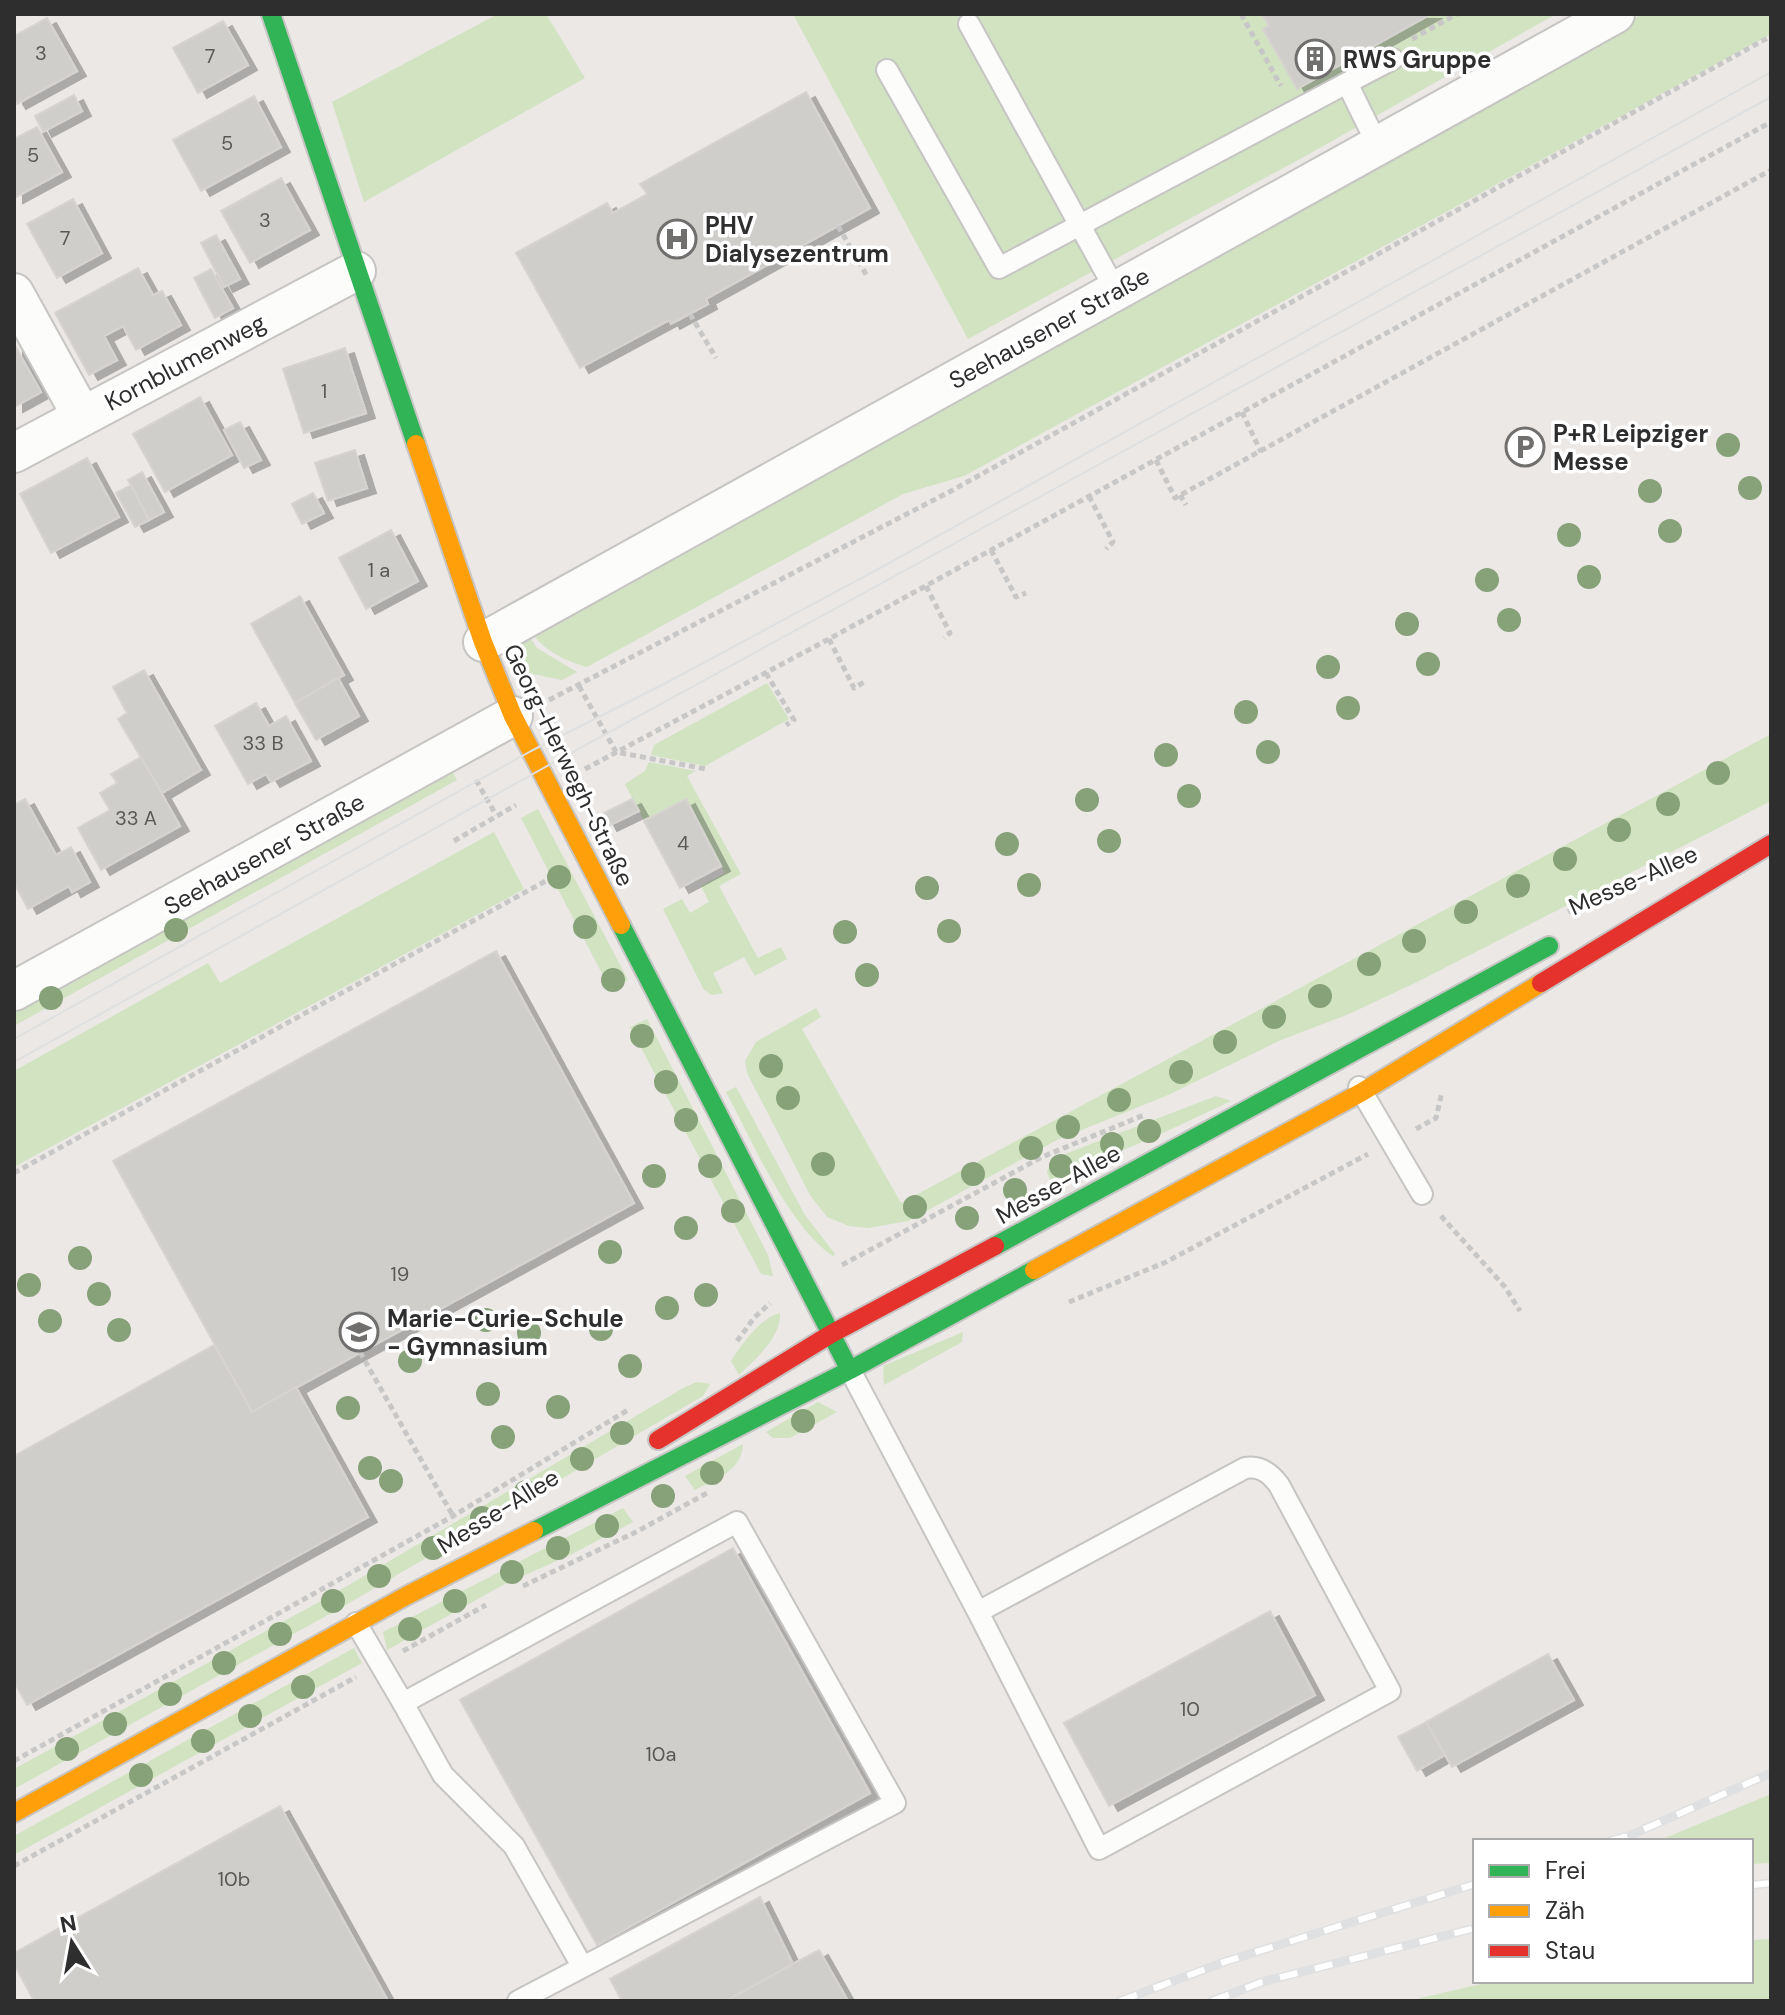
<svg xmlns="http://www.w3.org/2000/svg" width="1785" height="2015" font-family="'DM Sans',sans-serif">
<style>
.green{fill:#d1e3c1}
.building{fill:#d0cecb;stroke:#d6d3d1;stroke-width:2;filter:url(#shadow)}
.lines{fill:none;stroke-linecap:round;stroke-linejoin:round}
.lane-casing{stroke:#c6c5c4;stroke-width:24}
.street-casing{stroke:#c6c5c4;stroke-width:42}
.fast-casing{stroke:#c6c5c4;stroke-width:22}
.slow-casing{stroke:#c6c5c4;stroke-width:22}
.jam-casing{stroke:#c6c5c4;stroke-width:22}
.path{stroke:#c8c7c7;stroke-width:5;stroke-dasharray:6 4;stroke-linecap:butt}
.lane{stroke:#fcfcfb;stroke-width:20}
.street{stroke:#fcfcfb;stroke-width:38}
.fast{stroke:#30b455;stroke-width:18}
.slow{stroke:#ff9f0a;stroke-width:18}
.jam{stroke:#e5322d;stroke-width:18}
.tram{stroke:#dfe0e1;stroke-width:2}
.rail-casing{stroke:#dfe0e1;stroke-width:9}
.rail{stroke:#fff;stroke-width:6;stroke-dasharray:18;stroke-linecap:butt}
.tree{fill:#87a179}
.labels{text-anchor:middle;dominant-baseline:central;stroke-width:7;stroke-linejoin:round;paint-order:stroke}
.number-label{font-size:20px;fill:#585857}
.poi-label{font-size:24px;font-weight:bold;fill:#2e2e2e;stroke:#fff;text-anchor:start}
.street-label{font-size:24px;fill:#2e2e2e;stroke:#fff}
</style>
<defs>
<filter id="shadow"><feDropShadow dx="9" dy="5" stdDeviation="0" flood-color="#0004"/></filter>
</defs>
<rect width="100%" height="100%" fill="#ebe8e5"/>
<g class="green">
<path d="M498 14H546L585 78 364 202 332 102Z"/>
<path d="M793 14H1556L1309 154 968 339Z"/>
<path d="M1643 14H1771V34L964 476 903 494 587 667C564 660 546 652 532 633Z"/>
<path d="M528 635 537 648 577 672 562 680 528 673 517 655 519 643Z"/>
<path d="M767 683 789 719 705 766 651 755 654 745Z"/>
<path d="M1771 734V801L1417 982 1349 1014 1281 1040 1168 1095 1057 1140 908 1221 868 1228 849 1226 827 1217 810 1195 747 1073 745 1061 756 1042 816 1008 821 1017 802 1029 901 1203Z"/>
<path d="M649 762 696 771 687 776 741 874 719 886 758 958 781 947 787 959 755 976 744 957 713 973 723 993 712 995 704 990 663 909 682 899 690 913 709 902 701 886 725 873 686 799 644 821 625 784 645 771Z"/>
<path d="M450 767 457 780 14 1026V1008Z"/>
<path d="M538 809 628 980 610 989 521 818Z"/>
<path d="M494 832 524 889 14 1167V1071L208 963 220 983Z"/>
<path d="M647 1019 768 1255 773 1276 761 1274 630 1027Z"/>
<path d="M736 1087 805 1215 835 1254 833 1256C788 1226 752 1140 726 1092Z"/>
<path d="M1216 1096 1231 1101 1150 1139 1050 1180 1047 1172 1052 1159Z"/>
<path d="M780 1313C781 1338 755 1359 739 1375L731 1361C741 1345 761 1317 780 1313Z"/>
<path d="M963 1332 962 1342 884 1385 883 1366Z"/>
<path d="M697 1382 710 1384 703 1396 344 1606 14 1789V1769L330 1596 685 1387Z"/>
<path d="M818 1402 837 1412 790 1438H773L766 1432Z"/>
<path d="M743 1444C742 1471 716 1479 695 1490L685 1476Z"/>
<path d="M623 1508 633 1522 572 1554 501 1586 387 1650 383 1632Z"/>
<path d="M354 1648 362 1663 14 1855V1836Z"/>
<path d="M1771 1794V1863L1751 1864V1841H1658Z"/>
<path d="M1771 1939V2001H1408L1494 1981H1751V1940Z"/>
</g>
<g class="building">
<path d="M1262 14H1431L1297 89 1263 29 1269 26Z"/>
<path d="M47 18 77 71 17 104 14 99V36Z"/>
<path d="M223 21 248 65 198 93 173 48Z"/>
<path d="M806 92 870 208 706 299 708 304 671 324 669 320 580 368 516 253 607 203 613 213 647 194 640 184Z"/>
<path d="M74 95 82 111 43 132 35 116Z"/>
<path d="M254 96 281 147 201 191 173 140Z"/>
<path d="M37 127 62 172 14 198V139Z"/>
<path d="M281 178 310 230 250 263 221 211Z"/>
<path d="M73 199 102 253 57 278 27 224Z"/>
<path d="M216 235 240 279 224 287 201 243Z"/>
<path d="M138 268 153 295 162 291 181 325 136 350 123 326 104 336 117 360 89 375 55 313Z"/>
<path d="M211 269 233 308 215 318 194 278Z"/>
<path d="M14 344 41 392 14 407Z"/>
<path d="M345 348 366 413 304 433 283 369Z"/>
<path d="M200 397 232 455 165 492 133 434Z"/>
<path d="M240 422 261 460 244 468 224 430Z"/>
<path d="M355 450 367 488 328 501 315 463Z"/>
<path d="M87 458 119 517 51 553 20 494Z"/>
<path d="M142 472 164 512 149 520 128 480Z"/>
<path d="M131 485 149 520 135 527 116 493Z"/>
<path d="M313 493 324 513 302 524 292 504Z"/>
<path d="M391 530 418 581 366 609 339 558Z"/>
<path d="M300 596 344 675 295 703 251 624Z"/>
<path d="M144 670 201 770 162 793 118 719 127 713 113 687Z"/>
<path d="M338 678 359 716 316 740 295 703Z"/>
<path d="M256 703 269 726 286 716 311 761 271 782 266 774 248 784 215 726Z"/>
<path d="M141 757 180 826 101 870 78 828 110 810 100 793 117 783 111 774Z"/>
<path d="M25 799 56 855 71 847 90 882 72 892 69 886 28 909 14 883V805Z"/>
<path d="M632 799 639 811 608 826 602 814Z"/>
<path d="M686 799 721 866 680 888 644 821Z"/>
<path d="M496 951 634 1203 252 1412 113 1161Z"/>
<path d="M214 1345 252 1412 296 1387 368 1517 27 1705 14 1682V1456Z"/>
<path d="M733 1548 870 1793 597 1945 460 1700Z"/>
<path d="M1270 1611 1315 1695 1109 1806 1064 1723Z"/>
<path d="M1548 1654 1574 1700 1452 1767 1426 1722Z"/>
<path d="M1426 1722 1445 1755 1417 1771 1398 1737Z"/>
<path d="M280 1806 388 2001H34L14 1964V1953Z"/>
<path d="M760 1897 793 1964 726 2001H622L610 1979Z"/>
<path d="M819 1950 848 2001H726L793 1964Z"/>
</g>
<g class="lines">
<g class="lane-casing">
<g id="lane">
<path d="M969 24 1116 291"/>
<path d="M887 70 999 268 1347 83 1378 146"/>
<path d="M1347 83 1393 59"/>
<path d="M1359 1087 1422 1194"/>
<path d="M850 1370 978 1612 1245 1468C1260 1465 1270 1473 1279 1485L1390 1691 1099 1849 978 1612"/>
<path d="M356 1623 403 1703"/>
<path d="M518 2001 895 1803 737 1522 403 1703 443 1775 514 1846 582 1966"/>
</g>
</g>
<g class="street-casing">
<g id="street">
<path d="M14 293 82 416"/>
<path d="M14 453 356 271"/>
<path d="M483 642 1615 14"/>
<path d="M14 991 513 716"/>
</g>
</g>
<g class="fast-casing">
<g id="fast">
<path d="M271 14 416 444"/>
<path d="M621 925 845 1361"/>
<path d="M995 1246 1549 946"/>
<path d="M534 1531 850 1370 1034 1270"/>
</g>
</g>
<g class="slow-casing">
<g id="slow">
<path d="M416 444 483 642 513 716 621 925"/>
<path d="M1034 1270 1362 1092 1541 983"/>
<path d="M14 1813 406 1596 534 1531"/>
</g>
</g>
<g class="jam-casing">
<g id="jam">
<path d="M1541 983 1771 844"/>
<path d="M658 1440 831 1334 995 1246"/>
</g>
</g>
<g class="path">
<path d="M1241 14 1281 86"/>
<path d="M1412 39 1457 14"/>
<path d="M838 226 867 276"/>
<path d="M690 314 716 358"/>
<path d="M1242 412 1261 452"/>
<path d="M1156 460 1175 498 1771 170"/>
<path d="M1180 495 1186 505"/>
<path d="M1089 496 1113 542 1106 549"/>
<path d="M991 550 1016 597 1026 593"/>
<path d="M926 586 950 633 944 638"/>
<path d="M829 639 854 688 866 681"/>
<path d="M766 673 794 720 786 725"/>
<path d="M579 686 616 752 706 769"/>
<path d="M549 700 951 491 1771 36"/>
<path d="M585 769 829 639 1771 122"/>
<path d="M476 780 496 815"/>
<path d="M454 841 516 805"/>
<path d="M1568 912 1602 895"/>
<path d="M1416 1129 1436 1118 1442 1092"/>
<path d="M14 1173 553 877"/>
<path d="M1441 1216 1505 1287 1520 1311"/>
<path d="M842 1265 1042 1157 1144 1115"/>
<path d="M1069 1302 1166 1262 1368 1154"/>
<path d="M737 1341 754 1318 770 1303"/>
<path d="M360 1352 453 1516"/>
<path d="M523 1586 638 1531 707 1493"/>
<path d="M403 1651 486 1605"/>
<path d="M14 1761 453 1516 628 1410"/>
<path d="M14 1866 356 1677"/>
</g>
<use href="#lane" class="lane"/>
<use href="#street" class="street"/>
<use href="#fast" class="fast"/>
<use href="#slow" class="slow"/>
<use href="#jam" class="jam"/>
<g class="tram">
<path d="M14 1039 531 751 664 684 893 561 1771 72"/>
<path d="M14 1062 540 770 1771 97"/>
</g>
<g class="rail-casing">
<g id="rail">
<path d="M1610 1841 1631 1835 1771 1773"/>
<path d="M1751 1885 1771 1883"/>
<path d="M1120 2001 1227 1961 1475 1884"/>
<path d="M1212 2001 1262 1982 1475 1928"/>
</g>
</g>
<use href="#rail" class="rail"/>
</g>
<g class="tree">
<circle cx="1728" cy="445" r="12"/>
<circle cx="1750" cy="488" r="12"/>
<circle cx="1650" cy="491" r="12"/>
<circle cx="1670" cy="531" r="12"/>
<circle cx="1569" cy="535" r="12"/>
<circle cx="1589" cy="577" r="12"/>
<circle cx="1487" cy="580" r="12"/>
<circle cx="1509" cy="620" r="12"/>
<circle cx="1407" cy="624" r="12"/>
<circle cx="1428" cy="664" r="12"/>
<circle cx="1328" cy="667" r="12"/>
<circle cx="1348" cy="708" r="12"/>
<circle cx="1246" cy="712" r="12"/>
<circle cx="1268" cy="752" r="12"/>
<circle cx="1166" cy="755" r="12"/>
<circle cx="1718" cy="773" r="12"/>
<circle cx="1189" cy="796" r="12"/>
<circle cx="1087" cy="800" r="12"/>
<circle cx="1668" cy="804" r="12"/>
<circle cx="1619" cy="830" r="12"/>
<circle cx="1109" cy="841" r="12"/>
<circle cx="1007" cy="844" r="12"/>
<circle cx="1565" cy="859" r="12"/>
<circle cx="559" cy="877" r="12"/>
<circle cx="1029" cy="885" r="12"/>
<circle cx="1518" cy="886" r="12"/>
<circle cx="927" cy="888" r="12"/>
<circle cx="1466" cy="912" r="12"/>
<circle cx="585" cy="927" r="12"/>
<circle cx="176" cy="930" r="12"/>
<circle cx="949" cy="931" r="12"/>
<circle cx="845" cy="932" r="12"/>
<circle cx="1414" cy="941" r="12"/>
<circle cx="1369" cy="964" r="12"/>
<circle cx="867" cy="975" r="12"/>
<circle cx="613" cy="980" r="12"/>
<circle cx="1320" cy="996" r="12"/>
<circle cx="51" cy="998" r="12"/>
<circle cx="1274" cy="1017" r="12"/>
<circle cx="642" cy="1036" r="12"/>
<circle cx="1225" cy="1042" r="12"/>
<circle cx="771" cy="1066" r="12"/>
<circle cx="1181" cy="1072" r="12"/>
<circle cx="666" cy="1082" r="12"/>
<circle cx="788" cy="1098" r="12"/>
<circle cx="1119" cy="1100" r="12"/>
<circle cx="686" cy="1120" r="12"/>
<circle cx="1068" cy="1127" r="12"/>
<circle cx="1149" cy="1131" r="12"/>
<circle cx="1112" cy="1144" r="12"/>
<circle cx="1031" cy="1148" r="12"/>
<circle cx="823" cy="1164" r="12"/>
<circle cx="710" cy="1166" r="12"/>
<circle cx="1061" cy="1166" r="12"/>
<circle cx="973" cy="1174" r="12"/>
<circle cx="654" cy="1176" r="12"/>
<circle cx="1015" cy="1190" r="12"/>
<circle cx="915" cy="1207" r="12"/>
<circle cx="733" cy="1211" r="12"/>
<circle cx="967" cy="1218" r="12"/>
<circle cx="686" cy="1228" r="12"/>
<circle cx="610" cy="1252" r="12"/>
<circle cx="80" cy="1258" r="12"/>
<circle cx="29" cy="1285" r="12"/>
<circle cx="99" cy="1294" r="12"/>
<circle cx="706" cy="1295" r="12"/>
<circle cx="667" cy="1308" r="12"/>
<circle cx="486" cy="1320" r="12"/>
<circle cx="50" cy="1321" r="12"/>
<circle cx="601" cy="1329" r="12"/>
<circle cx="119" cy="1330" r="12"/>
<circle cx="529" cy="1333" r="12"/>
<circle cx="410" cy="1361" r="12"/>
<circle cx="630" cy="1366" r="12"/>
<circle cx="488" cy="1394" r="12"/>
<circle cx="558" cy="1407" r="12"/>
<circle cx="348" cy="1408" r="12"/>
<circle cx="803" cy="1421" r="12"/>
<circle cx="622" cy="1433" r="12"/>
<circle cx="503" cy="1437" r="12"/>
<circle cx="582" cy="1459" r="12"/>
<circle cx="370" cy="1468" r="12"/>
<circle cx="712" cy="1473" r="12"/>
<circle cx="391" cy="1481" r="12"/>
<circle cx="526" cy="1492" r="12"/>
<circle cx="663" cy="1496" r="12"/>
<circle cx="482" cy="1518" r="12"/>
<circle cx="607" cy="1526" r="12"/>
<circle cx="433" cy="1548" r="12"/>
<circle cx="558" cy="1548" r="12"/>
<circle cx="512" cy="1572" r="12"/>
<circle cx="379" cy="1576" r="12"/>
<circle cx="333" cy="1601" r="12"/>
<circle cx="455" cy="1601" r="12"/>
<circle cx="410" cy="1629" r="12"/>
<circle cx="280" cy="1634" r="12"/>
<circle cx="224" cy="1663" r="12"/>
<circle cx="303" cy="1687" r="12"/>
<circle cx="170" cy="1694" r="12"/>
<circle cx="250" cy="1716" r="12"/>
<circle cx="115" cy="1724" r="12"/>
<circle cx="203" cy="1741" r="12"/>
<circle cx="67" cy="1749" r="12"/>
<circle cx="141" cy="1775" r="12"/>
</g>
<defs>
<g id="building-ring" transform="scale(2)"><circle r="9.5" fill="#fff" stroke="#706f6e" stroke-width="1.5"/><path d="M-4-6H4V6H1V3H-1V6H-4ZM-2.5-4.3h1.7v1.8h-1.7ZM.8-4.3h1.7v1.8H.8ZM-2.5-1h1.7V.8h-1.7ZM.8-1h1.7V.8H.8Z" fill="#706f6e"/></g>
<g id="hospital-ring" transform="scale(2)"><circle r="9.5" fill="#fff" stroke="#706f6e" stroke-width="1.5"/><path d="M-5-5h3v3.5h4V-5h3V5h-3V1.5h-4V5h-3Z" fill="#706f6e"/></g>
<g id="parking-ring" transform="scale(2)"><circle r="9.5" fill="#fff" stroke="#706f6e" stroke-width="1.5"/><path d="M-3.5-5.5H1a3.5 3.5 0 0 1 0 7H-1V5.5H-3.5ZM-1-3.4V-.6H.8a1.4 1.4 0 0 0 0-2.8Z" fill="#706f6e"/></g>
<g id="school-ring" transform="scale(2)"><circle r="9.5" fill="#fff" stroke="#706f6e" stroke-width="1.5"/><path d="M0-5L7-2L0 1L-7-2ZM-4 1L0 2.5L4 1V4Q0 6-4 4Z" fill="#706f6e"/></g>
</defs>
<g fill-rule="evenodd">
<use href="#building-ring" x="1315" y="59"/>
<use href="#hospital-ring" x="677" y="239"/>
<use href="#parking-ring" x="1525" y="447"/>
<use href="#school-ring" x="359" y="1332"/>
</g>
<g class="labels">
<g class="number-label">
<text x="41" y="53">3</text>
<text x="210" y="56">7</text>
<text x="227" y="143">5</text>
<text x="33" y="155">5</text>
<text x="265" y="220">3</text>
<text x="65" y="238">7</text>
<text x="324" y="391">1</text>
<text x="379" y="570">1 a</text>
<text x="263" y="743">33 B</text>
<text x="136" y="818">33 A</text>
<text x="683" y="843">4</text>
<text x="400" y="1274">19</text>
<text x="1190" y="1709">10</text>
<text x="661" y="1754">10a</text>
<text x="234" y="1879">10b</text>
</g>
<g class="poi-label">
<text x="1343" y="59">RWS Gruppe</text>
<text x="705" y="225">PHV<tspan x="705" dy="28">Dialysezentrum</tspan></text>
<text x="1553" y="433">P+R Leipziger<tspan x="1553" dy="28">Messe</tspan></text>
<text x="387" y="1318">Marie-Curie-Schule<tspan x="387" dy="28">- Gymnasium</tspan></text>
</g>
<g class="street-label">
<text transform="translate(1049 328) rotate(-29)">Seehausener Straße</text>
<text transform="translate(185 362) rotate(-28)">Kornblumenweg</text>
<text transform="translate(569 765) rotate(64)">Georg-Herwegh-Straße</text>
<text transform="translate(264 854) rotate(-29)">Seehausener Straße</text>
<text transform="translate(1633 880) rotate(-24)">Messe-Allee</text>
<text transform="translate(1058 1184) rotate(-29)">Messe-Allee</text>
<text transform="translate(498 1511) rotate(-32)">Messe-Allee</text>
</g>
</g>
<rect width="1785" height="2015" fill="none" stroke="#2e2e2e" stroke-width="32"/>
<rect x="1473" y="1839" width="280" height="144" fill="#ffffff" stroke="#ababab" stroke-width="2"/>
<rect x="1489" y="1865" width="40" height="12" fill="#30b455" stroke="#ababab" stroke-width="2"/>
<text x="1545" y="1879" font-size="24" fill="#2e2e2e">Frei</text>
<rect x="1489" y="1905" width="40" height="12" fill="#ff9f0a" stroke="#ababab" stroke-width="2"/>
<text x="1545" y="1919" font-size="24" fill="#2e2e2e">Zäh</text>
<rect x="1489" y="1945" width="40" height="12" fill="#e5322d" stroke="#ababab" stroke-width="2"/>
<text x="1545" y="1959" font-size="24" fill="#2e2e2e">Stau</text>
<g transform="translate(72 1943) rotate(349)" stroke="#ffffff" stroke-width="6" paint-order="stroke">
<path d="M0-6L14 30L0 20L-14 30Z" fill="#2e2e2e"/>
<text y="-12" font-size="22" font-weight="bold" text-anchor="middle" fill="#2e2e2e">N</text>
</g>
</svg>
